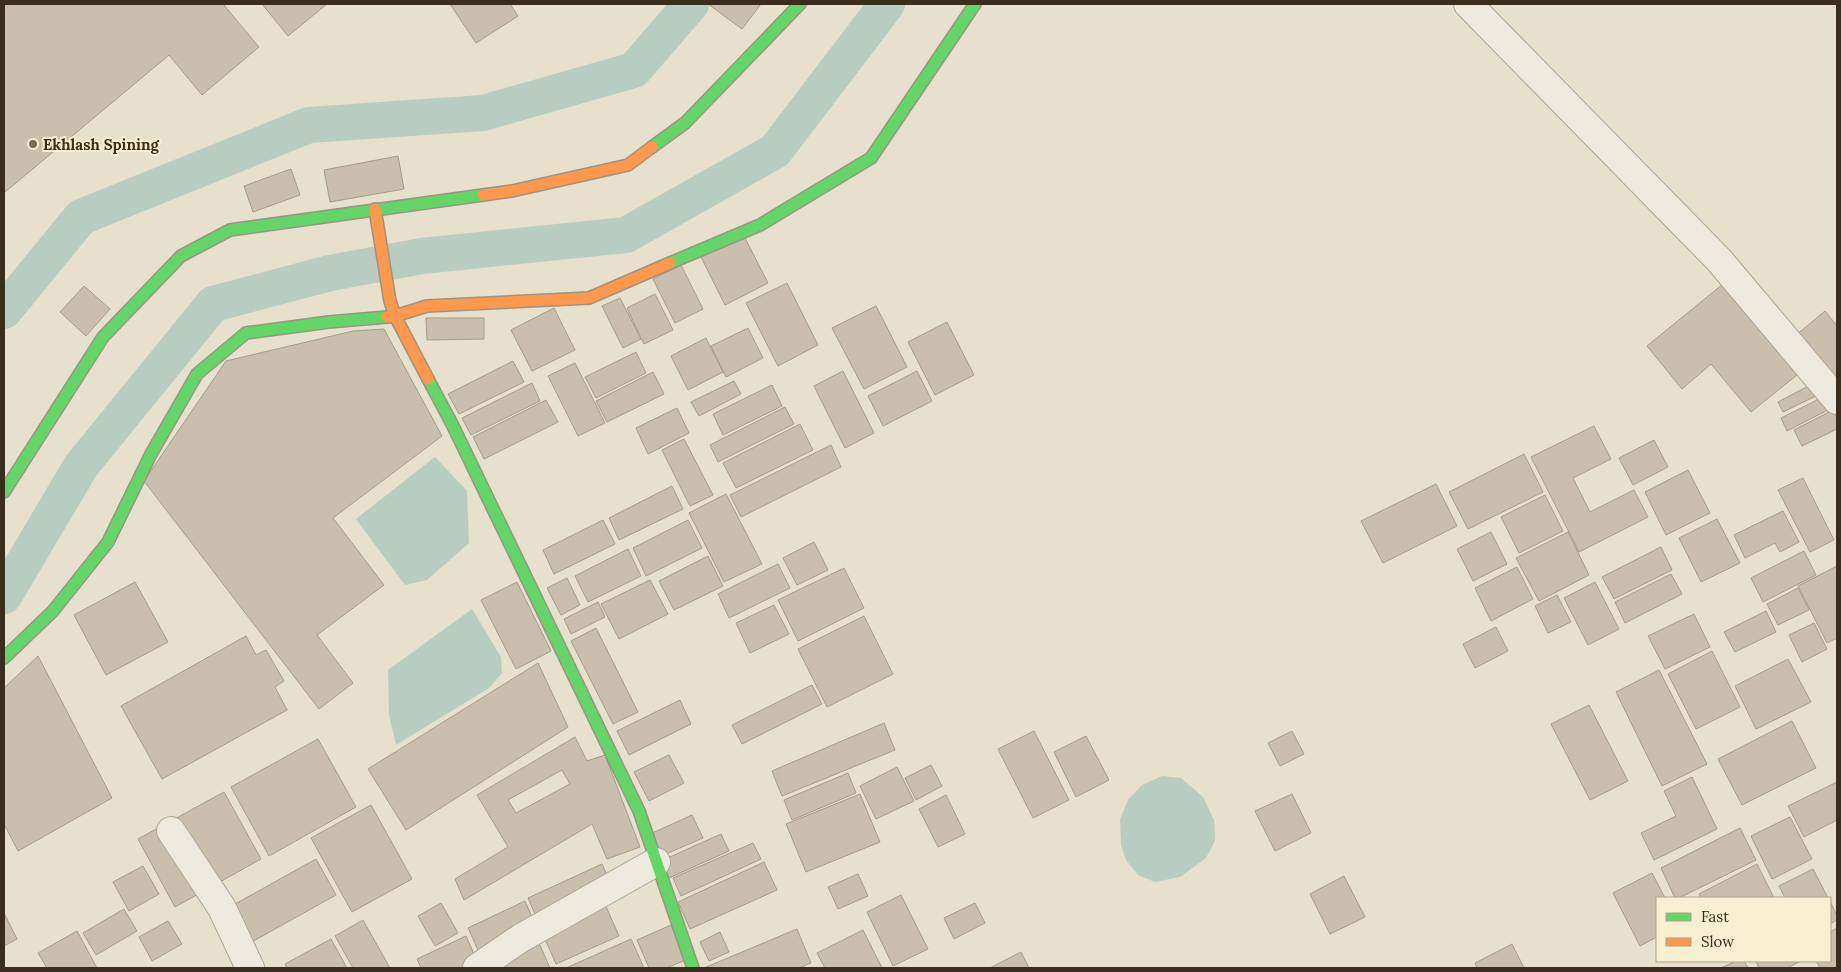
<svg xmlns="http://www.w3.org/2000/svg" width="1841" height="972" font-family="Lora,serif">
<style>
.water{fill:#b8ccc1}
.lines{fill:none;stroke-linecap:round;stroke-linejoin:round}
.canal{stroke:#b8ccc1;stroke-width:36}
.building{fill:#cabeac;stroke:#a69b8b;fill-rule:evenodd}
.street-casing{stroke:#aba495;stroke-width:30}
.fast-casing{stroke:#9a9485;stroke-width:14}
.slow-casing{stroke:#9a9485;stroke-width:14}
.street{stroke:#eee9de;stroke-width:28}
.fast{stroke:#63d668;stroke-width:11}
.slow{stroke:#ff974d;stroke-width:11}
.poi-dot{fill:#766c5a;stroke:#f8efd1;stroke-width:2}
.labels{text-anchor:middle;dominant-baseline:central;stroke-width:4;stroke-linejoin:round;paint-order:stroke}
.poi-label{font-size:15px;font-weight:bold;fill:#3a2d1d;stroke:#f8efd1;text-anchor:start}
</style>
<rect width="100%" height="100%" fill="#e6e0cc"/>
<g class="water">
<path d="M435 457 467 491 469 543 427 580 405 585 356 519Z"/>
<path d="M472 609 501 657 502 673 489 688 396 745 389 715 388 670Z"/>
<path d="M1162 776 1181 778 1203 797 1214 820 1215 841 1206 858 1180 877 1155 882 1138 875 1126 860 1121 845 1120 820 1128 800 1142 785Z"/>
</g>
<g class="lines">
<g class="canal">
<path d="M4 311 81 217 309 125 483 113 634 70 691 4"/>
<path d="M4 596 81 466 213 304 330 273 422 256 626 235 775 151 887 4"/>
</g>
</g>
<g class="building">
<path d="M4 4H223L259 47 202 95 169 55 4 193Z"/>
<path d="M262 4H327L288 36Z"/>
<path d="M450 4H510L518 16 476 43Z"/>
<path d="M708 4H761L742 29Z"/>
<path d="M398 156 404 189 330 202 324 170Z"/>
<path d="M291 169 300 195 253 212 244 186Z"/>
<path d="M744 236 768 283 725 305 701 257Z"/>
<path d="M681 265 703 309 675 323 653 279Z"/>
<path d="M1728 280 1802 371 1751 412 1711 364 1682 389 1647 346Z"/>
<path d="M787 283 818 345 778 366 746 303Z"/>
<path d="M84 286 110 309 86 336 60 312Z"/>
<path d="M655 294 673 330 644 344 627 308Z"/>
<path d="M620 298 641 339 623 348 602 306Z"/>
<path d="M876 306 907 367 864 389 832 328Z"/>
<path d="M554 308 575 350 532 371 511 330Z"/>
<path d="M1825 311 1837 326V387L1795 336Z"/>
<path d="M426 318H484V339L427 340Z"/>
<path d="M947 322 974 375 935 395 908 342Z"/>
<path d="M748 328 763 358 726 377 711 346Z"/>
<path d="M384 329 442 436 333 518 384 585 317 635 353 683 319 709 144 481 226 361 353 331Z"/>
<path d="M706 338 723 372 688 390 671 356Z"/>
<path d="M636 352 646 373 596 398 585 377Z"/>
<path d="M513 361 524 382 459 414 448 394Z"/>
<path d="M575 363 605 423 578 436 548 376Z"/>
<path d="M843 371 874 433 845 448 814 386Z"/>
<path d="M917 371 932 401 883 426 868 396Z"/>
<path d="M653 372 664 394 607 422 596 401Z"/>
<path d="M734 381 741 394 699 416 691 402Z"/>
<path d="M532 383 540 401 471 435 462 418Z"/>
<path d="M1814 383 1820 394 1783 412 1778 402Z"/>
<path d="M772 385 782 406 723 435 713 414Z"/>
<path d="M1825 396 1832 408 1787 431 1781 418Z"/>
<path d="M546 400 558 422 484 459 473 437Z"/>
<path d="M785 407 794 424 718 462 710 445Z"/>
<path d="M677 408 689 433 648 454 636 428Z"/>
<path d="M1833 410 1837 418V429L1802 446 1794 430Z"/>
<path d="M800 424 813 450 736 488 723 463Z"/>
<path d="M1594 426 1611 459 1573 478 1590 512 1634 490 1648 517 1579 552 1531 457Z"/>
<path d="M684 439 713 495 690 506 662 450Z"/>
<path d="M1654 440 1668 467 1633 485 1619 458Z"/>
<path d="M831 445 841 467 741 517 730 495Z"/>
<path d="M1524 454 1543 492 1468 529 1449 492Z"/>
<path d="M1688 470 1710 513 1666 535 1645 492Z"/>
<path d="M1803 478 1834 540 1810 552 1778 490Z"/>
<path d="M1436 484 1457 526 1383 563 1361 521Z"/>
<path d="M672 486 683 509 619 540 609 518Z"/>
<path d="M726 494 762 564 724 582 689 513Z"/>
<path d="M1545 495 1563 531 1519 553 1501 517Z"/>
<path d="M1783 511 1799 542 1780 552 1775 543 1745 558 1734 535Z"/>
<path d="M1717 519 1740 563 1701 582 1679 538Z"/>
<path d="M603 520 615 544 554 574 543 550Z"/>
<path d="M688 520 702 548 646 576 633 548Z"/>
<path d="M1491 532 1507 564 1473 581 1457 549Z"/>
<path d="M1568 532 1589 575 1539 601 1516 558Z"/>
<path d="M814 542 828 570 797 585 783 558Z"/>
<path d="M1661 547 1672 570 1614 599 1602 577Z"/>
<path d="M628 549 641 576 588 602 575 576Z"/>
<path d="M1804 551 1816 575 1763 602 1751 578Z"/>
<path d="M708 556 723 586 674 610 659 581Z"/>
<path d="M778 564 790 588 729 618 718 594Z"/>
<path d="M1837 566V638L1827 643 1798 586Z"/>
<path d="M1517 567 1533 599 1491 621 1475 588Z"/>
<path d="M844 568 864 608 798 641 778 600Z"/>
<path d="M1671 574 1682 594 1625 623 1615 602Z"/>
<path d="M567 578 580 605 561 615 547 588Z"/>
<path d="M650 580 668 614 619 639 601 604Z"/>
<path d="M135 582 168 642 106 675 74 615Z"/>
<path d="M517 582 551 651 516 669 481 600Z"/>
<path d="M1595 582 1619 629 1588 645 1564 598Z"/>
<path d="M1798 588 1809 610 1778 625 1767 604Z"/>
<path d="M1557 595 1571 622 1548 633 1535 606Z"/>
<path d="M598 602 605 617 571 634 564 619Z"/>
<path d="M774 605 789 634 750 653 736 623Z"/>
<path d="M1766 611 1776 632 1735 652 1724 632Z"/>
<path d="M1694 614 1710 647 1665 669 1648 636Z"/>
<path d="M864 616 893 674 827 707 798 649Z"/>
<path d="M1814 623 1827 649 1802 662 1789 635Z"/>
<path d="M1496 627 1508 651 1475 668 1463 644Z"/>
<path d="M596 628 638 712 613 724 571 641Z"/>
<path d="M246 636 256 655 266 650 284 681 275 687 287 710 162 779 121 706Z"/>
<path d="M1712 651 1740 707 1696 729 1668 674Z"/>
<path d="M38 656 112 798 18 851 4 824V688Z"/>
<path d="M1788 659 1811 702 1756 729 1735 686Z"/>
<path d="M538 663 568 727 406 830 368 769Z"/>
<path d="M1659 670 1707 764 1662 786 1616 692Z"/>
<path d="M812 685 822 704 742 744 732 725Z"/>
<path d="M680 700 691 724 629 755 617 731Z"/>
<path d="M1589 705 1628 781 1590 800 1551 724Z"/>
<path d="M1792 721 1816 768 1742 805 1718 759Z"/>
<path d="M884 723 895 750 782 796 772 771Z"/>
<path d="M1034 731 1069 800 1033 818 998 749Z"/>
<path d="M1292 731 1304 754 1280 766 1268 743Z"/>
<path d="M1086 736 1109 780 1076 797 1054 752Z"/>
<path d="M575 737 587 761 605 755 640 847 607 859 592 824 464 900 455 879 508 847 477 795ZM562 770 570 784 516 813 508 800Z"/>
<path d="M318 739 356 807 269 856 231 787Z"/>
<path d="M669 755 684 783 649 801 634 772Z"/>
<path d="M931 765 942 786 916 800 905 778Z"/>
<path d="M897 767 914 801 876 819 860 786Z"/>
<path d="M848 773 856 793 792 820 784 800Z"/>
<path d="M1692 777 1717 829 1654 860 1641 833 1676 816 1664 791Z"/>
<path d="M1837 782V820L1804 837 1788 806Z"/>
<path d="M224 792 261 859 175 907 138 839Z"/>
<path d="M860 794 880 842 806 872 786 824Z"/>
<path d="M1292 794 1311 833 1275 851 1255 811Z"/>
<path d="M946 795 965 834 938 847 919 809Z"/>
<path d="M371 805 412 879 352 912 311 838Z"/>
<path d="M692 815 703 838 659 857 648 835Z"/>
<path d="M1790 817 1812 859 1772 879 1751 836Z"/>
<path d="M1740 828 1756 860 1679 898H1675L1661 868Z"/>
<path d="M721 834 729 851 669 878 661 861Z"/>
<path d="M753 843 761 859 681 896 673 878Z"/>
<path d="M316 859 336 895 239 949 219 913Z"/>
<path d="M764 862 777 890 690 929 678 902Z"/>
<path d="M602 864 612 886 538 921 528 898Z"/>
<path d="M1757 864 1774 898H1701L1699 894Z"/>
<path d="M143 866 159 894 129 911 113 882Z"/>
<path d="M1813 869 1828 898H1785L1779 886Z"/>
<path d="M1652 873 1665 898H1657V937L1640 946 1613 893Z"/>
<path d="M858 874 868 896 838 909 828 887Z"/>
<path d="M1344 876 1365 917 1330 934 1310 894Z"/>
<path d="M601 895 619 936 556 964 538 923Z"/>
<path d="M901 895 928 949 893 966 867 912Z"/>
<path d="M525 901 536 926 479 952 468 928Z"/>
<path d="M1830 901 1837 916V920L1830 924Z"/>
<path d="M441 903 458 933 435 946 418 916Z"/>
<path d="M975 903 985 923 954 939 944 918Z"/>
<path d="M124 909 137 931 96 955 83 933Z"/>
<path d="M4 913 17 939 4 946Z"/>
<path d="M363 920 390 968H353L335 936Z"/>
<path d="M168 921 182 944 152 961 139 937Z"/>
<path d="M671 925 686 960 666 968H649L637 940Z"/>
<path d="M1837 928V968H1820L1816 961H1830V932Z"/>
<path d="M797 929 811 963 799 968H704Z"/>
<path d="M863 930 882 968H825L817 953Z"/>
<path d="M77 931 97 968H47L38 953Z"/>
<path d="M534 932 550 968H484Z"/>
<path d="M720 932 729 952 709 961 700 942Z"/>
<path d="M466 936 478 963 466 968H421L417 959Z"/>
<path d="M331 939 347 968H287L285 964Z"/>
<path d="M631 939 644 968H566Z"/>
<path d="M1512 944 1524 968H1477L1475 963Z"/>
<path d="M1021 952 1029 968H990Z"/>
<path d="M1736 961H1744L1748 968H1721Z"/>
<path d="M1756 961H1801L1787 968H1759Z"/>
</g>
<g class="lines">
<g class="street-casing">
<g id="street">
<path d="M1468 4 1719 260 1837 400"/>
<path d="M171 831 222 908 250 968"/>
<path d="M477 968 521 938 656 862"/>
</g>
</g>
<g class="fast-casing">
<g id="fast">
<path d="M652 147 685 123 800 4"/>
<path d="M670 263 760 225 871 158 975 4"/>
<path d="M428 379 452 424 639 811 693 968"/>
<path d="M4 492 103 337 181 256 230 230 483 195"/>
<path d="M4 658 53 611 108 542 151 454 197 374 246 333 329 322 387 317"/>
</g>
</g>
<g class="slow-casing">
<g id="slow">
<path d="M483 195 512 191 628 165 652 147"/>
<path d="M375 209 390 301 395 316 428 379"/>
<path d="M387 317 395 316 427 306 589 298 670 263"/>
</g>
</g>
<use href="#street" class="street"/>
<use href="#fast" class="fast"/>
<use href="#slow" class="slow"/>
</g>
<circle class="poi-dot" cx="33" cy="144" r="5"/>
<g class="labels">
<g class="poi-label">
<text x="43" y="144">Ekhlash Spining</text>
</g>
</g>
<rect width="1841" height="972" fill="none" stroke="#3a2d1d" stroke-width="10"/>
<rect x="1656" y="897" width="175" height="65" fill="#f8efd1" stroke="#aca189"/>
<rect x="1666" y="913" width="25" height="8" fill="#63d668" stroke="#aca189"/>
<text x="1701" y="922" font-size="15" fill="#3a2d1d">Fast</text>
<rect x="1666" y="938" width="25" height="8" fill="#ff974d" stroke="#aca189"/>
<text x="1701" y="947" font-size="15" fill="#3a2d1d">Slow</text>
</svg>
